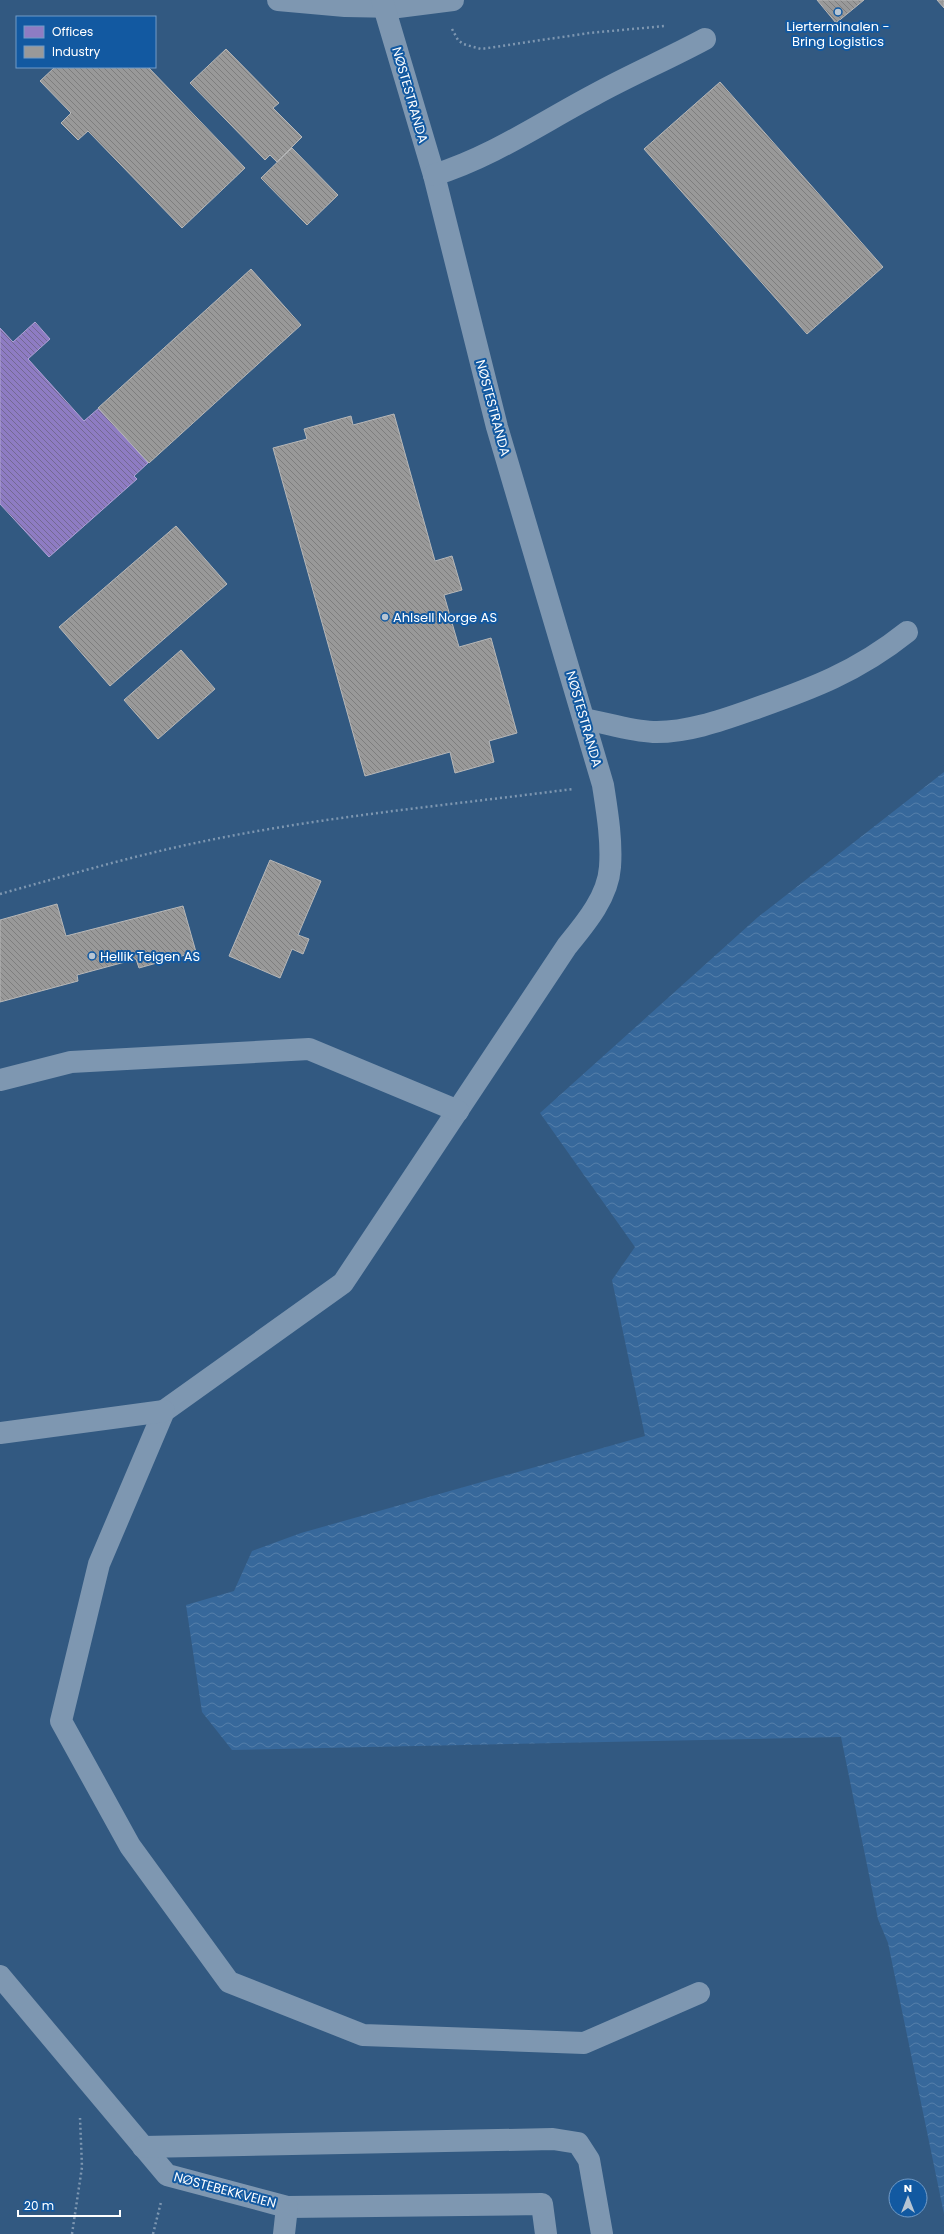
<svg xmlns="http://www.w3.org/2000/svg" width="944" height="2234" font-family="Poppins,sans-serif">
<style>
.water{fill:url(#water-waves)}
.offices{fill:url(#offices-back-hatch);stroke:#b0a3d5}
.industry{fill:url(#industry-back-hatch);stroke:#b8b8b8}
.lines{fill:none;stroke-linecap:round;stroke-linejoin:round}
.path{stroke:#7e97b1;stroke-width:2.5;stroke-dasharray:2 3;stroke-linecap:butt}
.minor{stroke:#7e97b1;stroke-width:22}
.poi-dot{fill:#b7c5d3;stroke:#1259a1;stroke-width:1.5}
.labels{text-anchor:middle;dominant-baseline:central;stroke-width:4;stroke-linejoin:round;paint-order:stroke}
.poi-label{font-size:13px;fill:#fff;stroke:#1259a1;text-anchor:start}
.street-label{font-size:13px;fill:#fff;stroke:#1259a1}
</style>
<defs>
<pattern id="water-waves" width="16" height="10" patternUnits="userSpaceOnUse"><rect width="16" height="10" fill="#37689b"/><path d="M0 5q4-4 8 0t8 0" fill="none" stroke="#557faa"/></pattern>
<pattern id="offices-back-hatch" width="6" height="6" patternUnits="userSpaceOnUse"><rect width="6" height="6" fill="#8e7cc3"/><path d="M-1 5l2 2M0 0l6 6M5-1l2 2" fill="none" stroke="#746993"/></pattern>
<pattern id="industry-back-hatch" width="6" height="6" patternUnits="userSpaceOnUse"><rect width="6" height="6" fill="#999"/><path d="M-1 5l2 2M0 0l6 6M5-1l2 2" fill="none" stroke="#7e7e7e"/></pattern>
</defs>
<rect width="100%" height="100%" fill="#325981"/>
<path class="water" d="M944 772V2214L888 1943 878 1919 841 1737 232 1750 202 1712 186 1605 234 1591 252 1551 301 1533 645 1436 612 1280 635 1247 540 1113 758 917Z"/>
<path class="offices" d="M35 322 50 339 28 359 84 421 99 408 148 463 134 476 137 479 49 557 0 504V328L13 342Z"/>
<g class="industry">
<path d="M817 0H864L836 23Z"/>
<path d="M937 0H944V8Z"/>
<path d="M226 49 279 103 273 108 302 137 277 162 270 155 265 160 190 83Z"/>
<path d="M55 67H148L245 168 182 228 88 131 78 140 61 123 71 113 40 81Z"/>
<path d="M720 82 883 267 807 334 644 149Z"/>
<path d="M292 148 338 195 307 225 261 178Z"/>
<path d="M251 269 301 325 149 463 98 408Z"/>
<path d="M394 414 435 561 452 556 462 590 444 595 459 647 491 638 517 733 489 741 494 762 455 773 450 752 365 776 273 448 307 439 304 429 351 416 353 425Z"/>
<path d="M176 526 227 584 110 686 59 627Z"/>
<path d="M181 650 215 689 158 739 124 700Z"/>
<path d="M270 860 321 881 298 935 309 939 303 954 292 949 280 978 229 956Z"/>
<path d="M57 904 66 936 183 906 196 952 139 968 136 959 77 975 78 981 0 1002V920Z"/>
</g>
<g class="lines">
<g class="path">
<path d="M452 29 458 40 463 44 481 49 589 33 665 26"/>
<path d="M0 894C68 875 136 855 205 841 327 816 450 805 573 789"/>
<path d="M72 2234 82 2167 80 2118"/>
<path d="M153 2234 161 2202"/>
</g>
<g class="minor">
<path d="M278 0 345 6 398 7 453 0"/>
<path d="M382 0 434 175 497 427 603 785C607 811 612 840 610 867 608 897 585 924 567 946L343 1283 164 1411 99 1564 61 1721 130 1846 229 1982 363 2035 584 2043 699 1993"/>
<path d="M434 175C492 157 541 123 594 95 630 75 668 59 705 39"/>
<path d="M584 719C607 723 630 731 653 732 685 733 720 721 751 710 811 689 857 672 907 632"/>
<path d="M0 1080 71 1062 309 1049 458 1111"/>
<path d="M0 1433 164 1411"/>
<path d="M0 1976 167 2175 287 2207 542 2204 546 2234"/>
<path d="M143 2147 553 2139 578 2143 589 2160 602 2234"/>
<path d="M284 2234 287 2207"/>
</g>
</g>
<g class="poi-dot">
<circle cx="838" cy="12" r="4"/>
<circle cx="385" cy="617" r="4"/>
<circle cx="92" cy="956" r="4"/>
</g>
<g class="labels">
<g class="poi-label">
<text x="838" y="26" text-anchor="middle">Lierterminalen -<tspan x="838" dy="15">Bring Logistics</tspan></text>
<text x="393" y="617">Ahlsell Norge AS</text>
<text x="100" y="956">Hellik Teigen AS</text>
</g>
<g class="street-label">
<text transform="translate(410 95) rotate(74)">NØSTESTRANDA</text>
<text transform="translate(493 408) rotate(75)">NØSTESTRANDA</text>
<text transform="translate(584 719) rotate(74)">NØSTESTRANDA</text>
<text transform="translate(225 2190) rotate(15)">NØSTEBEKKVEIEN</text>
</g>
</g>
<rect x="16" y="16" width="140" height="52" fill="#1259a1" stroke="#719bc7"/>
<rect x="24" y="26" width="20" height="12" fill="#8e7cc3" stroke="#719bc7"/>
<text x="52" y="36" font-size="12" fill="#ffffff">Offices</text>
<rect x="24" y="46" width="20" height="12" fill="#999999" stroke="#719bc7"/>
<text x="52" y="56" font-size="12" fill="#ffffff">Industry</text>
<g transform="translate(908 2198)"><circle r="19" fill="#1259a1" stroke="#719bc7"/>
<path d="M0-3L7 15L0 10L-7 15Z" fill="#b7c5d3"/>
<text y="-6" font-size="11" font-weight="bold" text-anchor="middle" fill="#ffffff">N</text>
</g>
<path d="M18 2210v6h102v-6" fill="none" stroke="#ffffff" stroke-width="2"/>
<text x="24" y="2210" font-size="12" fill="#ffffff" stroke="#1259a1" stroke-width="3" paint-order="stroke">20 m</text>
</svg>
